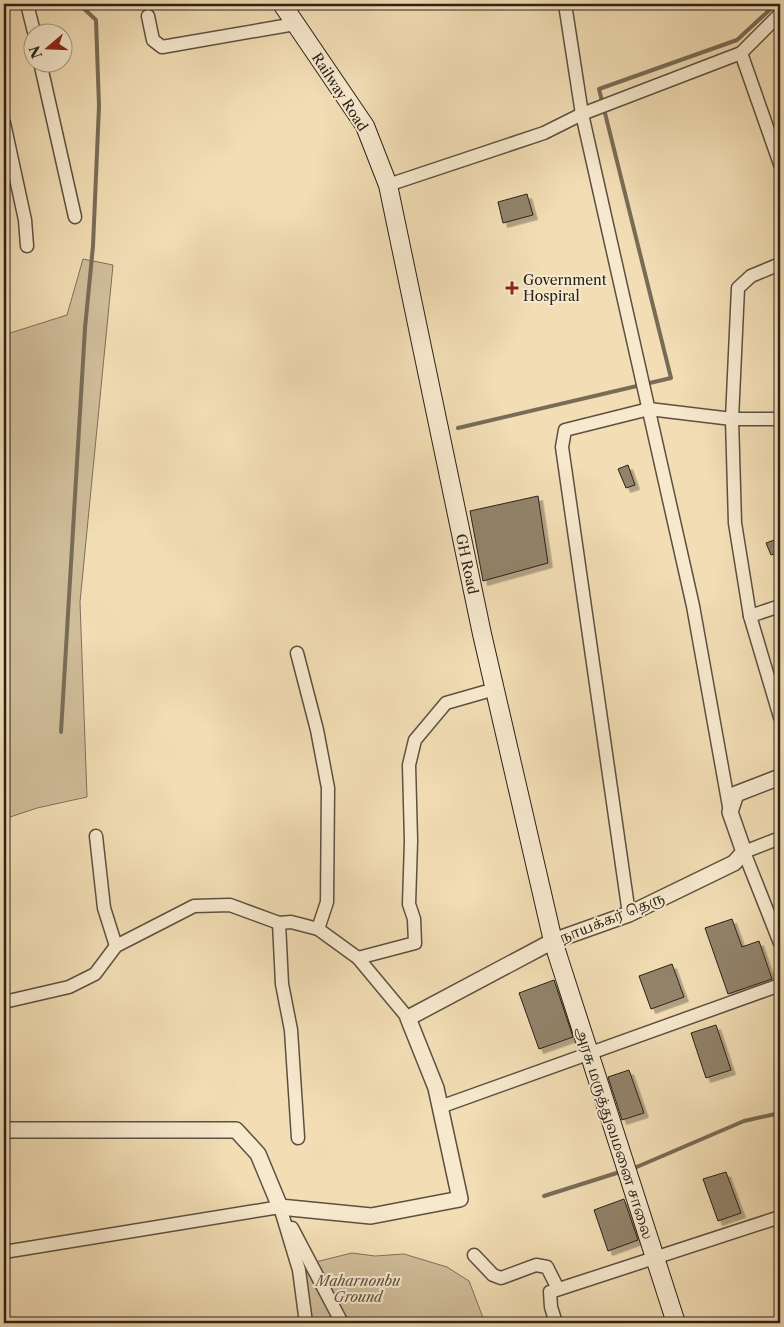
<svg xmlns="http://www.w3.org/2000/svg" width="784" height="1327" font-family="'Libre Caslon Text','Noto Serif Tamil',serif">
<style>
.green{fill:#d0bd9a;stroke:#7d705a}
.lines{fill:none;stroke-linecap:round;stroke-linejoin:round}
.stream{stroke:#796c56;stroke-width:4}
.building{fill:#92836a;stroke:#2a2219;filter:url(#shadow)}
.minor-casing{stroke:#5c5140;stroke-width:15}
.tertiary-casing{stroke:#5c5140;stroke-width:18}
.secondary-casing{stroke:#2a2219;stroke-width:20}
.minor{stroke:#f7e9ce;stroke-width:12}
.tertiary{stroke:#f7e9ce;stroke-width:15}
.secondary{stroke:#f7e9ce;stroke-width:18}
.poi-dot{fill:#8f2418;stroke:#f7e9ce;stroke-width:2}
.labels{text-anchor:middle;dominant-baseline:central;stroke-width:4;stroke-linejoin:round;paint-order:stroke}
.street-label{font-size:14px;fill:#2a2219;stroke:#f7e9ce}
.poi-label{font-size:14px;fill:#2a2219;stroke:#f7e9ce;text-anchor:start}
.park-label{font-size:14px;font-style:italic;fill:#5c5040;stroke:#f7e9ce}
</style>
<defs>
<filter id="shadow"><feDropShadow dx="4.5" dy="4.5" stdDeviation="0" flood-color="#0004"/></filter>
</defs>
<rect width="100%" height="100%" fill="#f2ddb4"/>
<filter id="stains"><feTurbulence type="fractalNoise" baseFrequency=".004" numOctaves="4"/><feColorMatrix values="0 0 0 0 .2 0 0 0 0 .09 0 0 0 0 .02 0 0 0 .5 -.17"/></filter>
<radialGradient id="worn" r=".72"><stop offset=".6" stop-color="#630" stop-opacity="0"/><stop offset="1" stop-color="#630" stop-opacity=".3"/></radialGradient>
<g class="green">
<path d="M83 259 113 265 80 602 87 797 37 808 4 819V335L67 315Z"/>
<path d="M352 1253 375 1256 404 1254 447 1267 469 1281 485 1323H313L303 1265Z"/>
</g>
<g class="lines">
<g class="stream">
<path d="M458 428 671 378 599 89 737 40 776 4"/>
<path d="M61 732 85 328 93 246 99 106 96 20 79 4"/>
<path d="M632 1169 744 1121 780 1113"/>
<path d="M544 1196 623 1171"/>
</g>
</g>
<g class="building">
<path d="M527 194 533 215 503 223 498 202Z"/>
<path d="M628 465 635 485 626 488 618 469Z"/>
<path d="M538 496 548 563 483 581 470 511Z"/>
<path d="M780 538V551L771 555 766 543Z"/>
<path d="M732 919 742 947 759 941 772 979 728 994 705 928Z"/>
<path d="M672 964 684 997 651 1009 639 976Z"/>
<path d="M554 980 573 1037 539 1049 519 993Z"/>
<path d="M716 1025 731 1070 706 1078 691 1033Z"/>
<path d="M629 1070 644 1113 622 1120 608 1077Z"/>
<path d="M726 1172 741 1213 718 1221 703 1179Z"/>
<path d="M624 1199 638 1240 608 1251 594 1210Z"/>
</g>
<g class="lines">
<g class="minor-casing">
<g id="minor">
<path d="M27 4 34 32"/>
<path d="M565 4 582 114 693 606 730 812"/>
<path d="M148 16 153 40 162 47 295 24"/>
<path d="M741 53 780 164"/>
<path d="M40 62 75 217"/>
<path d="M4 123 25 220 27 246"/>
<path d="M388 185 544 133 582 114 741 53 780 14"/>
<path d="M780 264 751 276 738 288 732 419 735 523 750 616 780 717"/>
<path d="M750 616 780 606"/>
<path d="M297 653 317 730 328 788 327 902 318 929"/>
<path d="M96 836 104 908 116 946"/>
<path d="M780 838 744 852 780 943"/>
<path d="M629 914 562 447 565 430 649 409 732 419H780"/>
<path d="M279 923 282 984 291 1030 298 1138"/>
<path d="M4 1002 69 987 95 974 116 946 194 906 230 905 279 923 291 922 318 929 358 958"/>
<path d="M408 1018 358 958 415 943 414 919 409 904 411 841 409 765 415 740 446 703 495 689"/>
<path d="M440 1107 780 985"/>
<path d="M292 1228 342 1323"/>
<path d="M4 1252 280 1207 299 1270 306 1323"/>
<path d="M474 1255 493 1275 501 1278 536 1265 547 1267 558 1289"/>
<path d="M556 1323 551 1307 550 1292 780 1217"/>
</g>
</g>
<g class="tertiary-casing">
<path id="tertiary" d="M4 1130H236L258 1154 280 1207 371 1216 460 1199 436 1088 408 1018 553 941 629 914 734 863 744 852 730 812 736 794 780 777"/>
</g>
<g class="secondary-casing">
<path id="secondary" d="M282 4 365 126 388 185 482 634 553 941 676 1323"/>
</g>
<use href="#minor" class="minor"/>
<use href="#tertiary" class="tertiary"/>
<use href="#secondary" class="secondary"/>
</g>
<path class="poi-dot" d="M509.5 280.5h5v5h5v5h-5v5h-5v-5h-5v-5h5z"/>
<g class="labels">
<g class="street-label">
<text transform="translate(340 92) rotate(57)">Railway Road</text>
<text transform="translate(467 564) rotate(78)">GH Road</text>
<text transform="translate(612 918) rotate(-22)">நாயக்கர் தெரு</text>
<text transform="translate(614 1133) rotate(72)">அரசு மருத்துவமனை சாலை</text>
</g>
<g class="poi-label">
<text x="523" y="280">Government<tspan x="523" dy="16">Hospiral</tspan></text>
</g>
<g class="park-label">
<text x="358" y="1281">Maharnonbu<tspan x="358" dy="16">Ground</tspan></text>
</g>
</g>
<rect width="784" height="1327" fill="none" stroke="#f2ddb4" stroke-width="20"/>
<rect x="5" y="5" width="774" height="1317" fill="none" stroke="#2a2219" stroke-width="2.5"/>
<rect x="10" y="10" width="764" height="1307" fill="none" stroke="#2a2219"/>
<g transform="translate(48 48) rotate(251)"><circle r="24" fill="#f7e9ce" stroke="#a59986"/>
<path d="M0-4L9 19L0 12L-9 19Z" fill="#8f2418"/>
<text y="-8" font-size="14" font-weight="bold" text-anchor="middle" fill="#2a2219">N</text>
</g>
<rect width="100%" height="100%" filter="url(#stains)"/>
<rect width="100%" height="100%" fill="url(#worn)"/>
</svg>
